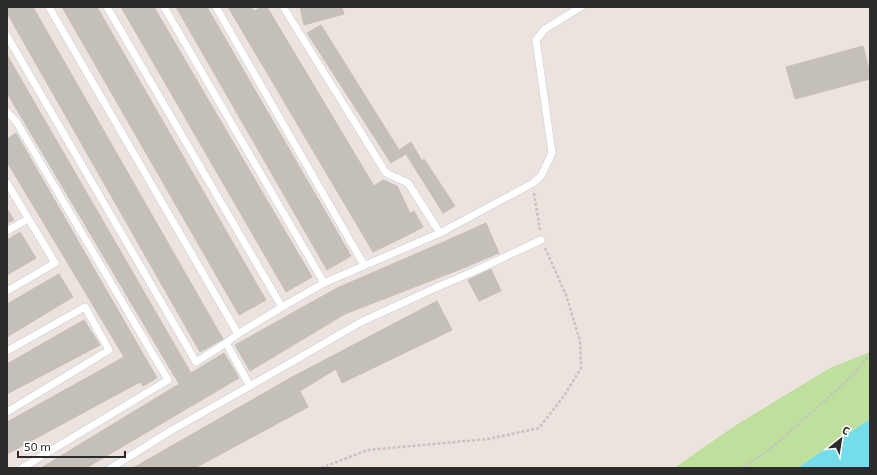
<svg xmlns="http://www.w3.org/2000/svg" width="877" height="475" font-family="'Exo 2',sans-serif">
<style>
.green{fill:#bee09c}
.water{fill:#75ddea}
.building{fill:#c5bfb9;stroke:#c7bfb7}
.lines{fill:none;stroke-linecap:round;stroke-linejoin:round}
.lane-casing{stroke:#c9ced8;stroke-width:8}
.path{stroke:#c4c4c4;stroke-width:2.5;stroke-dasharray:3 2;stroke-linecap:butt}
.lane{stroke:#fff;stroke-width:7}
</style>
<rect width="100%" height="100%" fill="#ece3de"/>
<path class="green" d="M870 352V419L797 468H674L736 425 830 368Z"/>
<path class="water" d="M870 419V468H797Z"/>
<g class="building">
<path d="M7 7H33L223 339 200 352 7 13Z"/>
<path d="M62 7H97L266 300 239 315Z"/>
<path d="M121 7H154L312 277 286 292Z"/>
<path d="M176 7H207L351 256 327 270Z"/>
<path d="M228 7H251L254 11 262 7H267L374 186 383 180 397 186 410 213 395 221 404 237 373 252Z"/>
<path d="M300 7H342L344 14 304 25Z"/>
<path d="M321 25 399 150 411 142 422 161 424 159 455 206 443 213 406 154 391 163 307 33Z"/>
<path d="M863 46 870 73V79L795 99 786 67Z"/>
<path d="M7 55 191 373 224 353 239 378 86 468H41L179 384 7 93Z"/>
<path d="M16 133 157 378 143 386 140 382 7 454V422L124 357 7 162V139Z"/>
<path d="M7 209 14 220 7 223Z"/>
<path d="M414 211 423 227 404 237 395 221Z"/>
<path d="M486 223 499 253 461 269 448 240Z"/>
<path d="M20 232 36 258 7 275V240Z"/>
<path d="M448 240 461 269 345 314 250 371 235 345 337 288Z"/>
<path d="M491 269 501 291 479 301 468 280Z"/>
<path d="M59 274 73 297 7 337V304Z"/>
<path d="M437 301 452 330 342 383 336 369 300 391 308 407 195 468H133L292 377Z"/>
<path d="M84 320 100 345 7 394V364Z"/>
</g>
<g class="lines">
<g class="lane-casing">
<g id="lane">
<path d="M49 7 238 334 282 307"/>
<path d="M107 7 282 307 324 283 440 233"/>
<path d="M164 7 324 283"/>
<path d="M216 7 364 265"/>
<path d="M284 8 386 173 408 183 440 233 533 183 541 176 552 153 536 40 545 29 581 7"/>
<path d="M7 36 196 362 226 343 250 386 172 430 111 468"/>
<path d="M7 112 16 121 168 380 22 468"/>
<path d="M7 183 55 263 7 291"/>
<path d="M7 231 28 219"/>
<path d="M226 343 238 334"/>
<path d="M7 351 85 307 109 350 7 412"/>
<path d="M250 386 361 322 433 289 477 270 541 240"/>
</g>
</g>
<g class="path">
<path d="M534 193 540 230"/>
<path d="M321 468 368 450 488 439 539 428 564 396 581 368 580 341 566 295 545 248"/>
<path d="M742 468 770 449 803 420 851 377 870 354"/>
</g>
<use href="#lane" class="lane"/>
</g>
<rect width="877" height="475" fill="none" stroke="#2b2b2b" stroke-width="16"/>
<g transform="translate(841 439) rotate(30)" stroke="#ffffff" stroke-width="3" paint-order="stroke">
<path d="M0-3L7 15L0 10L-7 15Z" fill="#2b2b2b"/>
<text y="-6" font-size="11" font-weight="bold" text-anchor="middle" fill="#2b2b2b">С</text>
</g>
<path d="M18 451v6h107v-6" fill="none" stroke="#2b2b2b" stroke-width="2"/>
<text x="24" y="451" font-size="12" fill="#2b2b2b" stroke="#ffffff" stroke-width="3" paint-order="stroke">50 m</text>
</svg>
